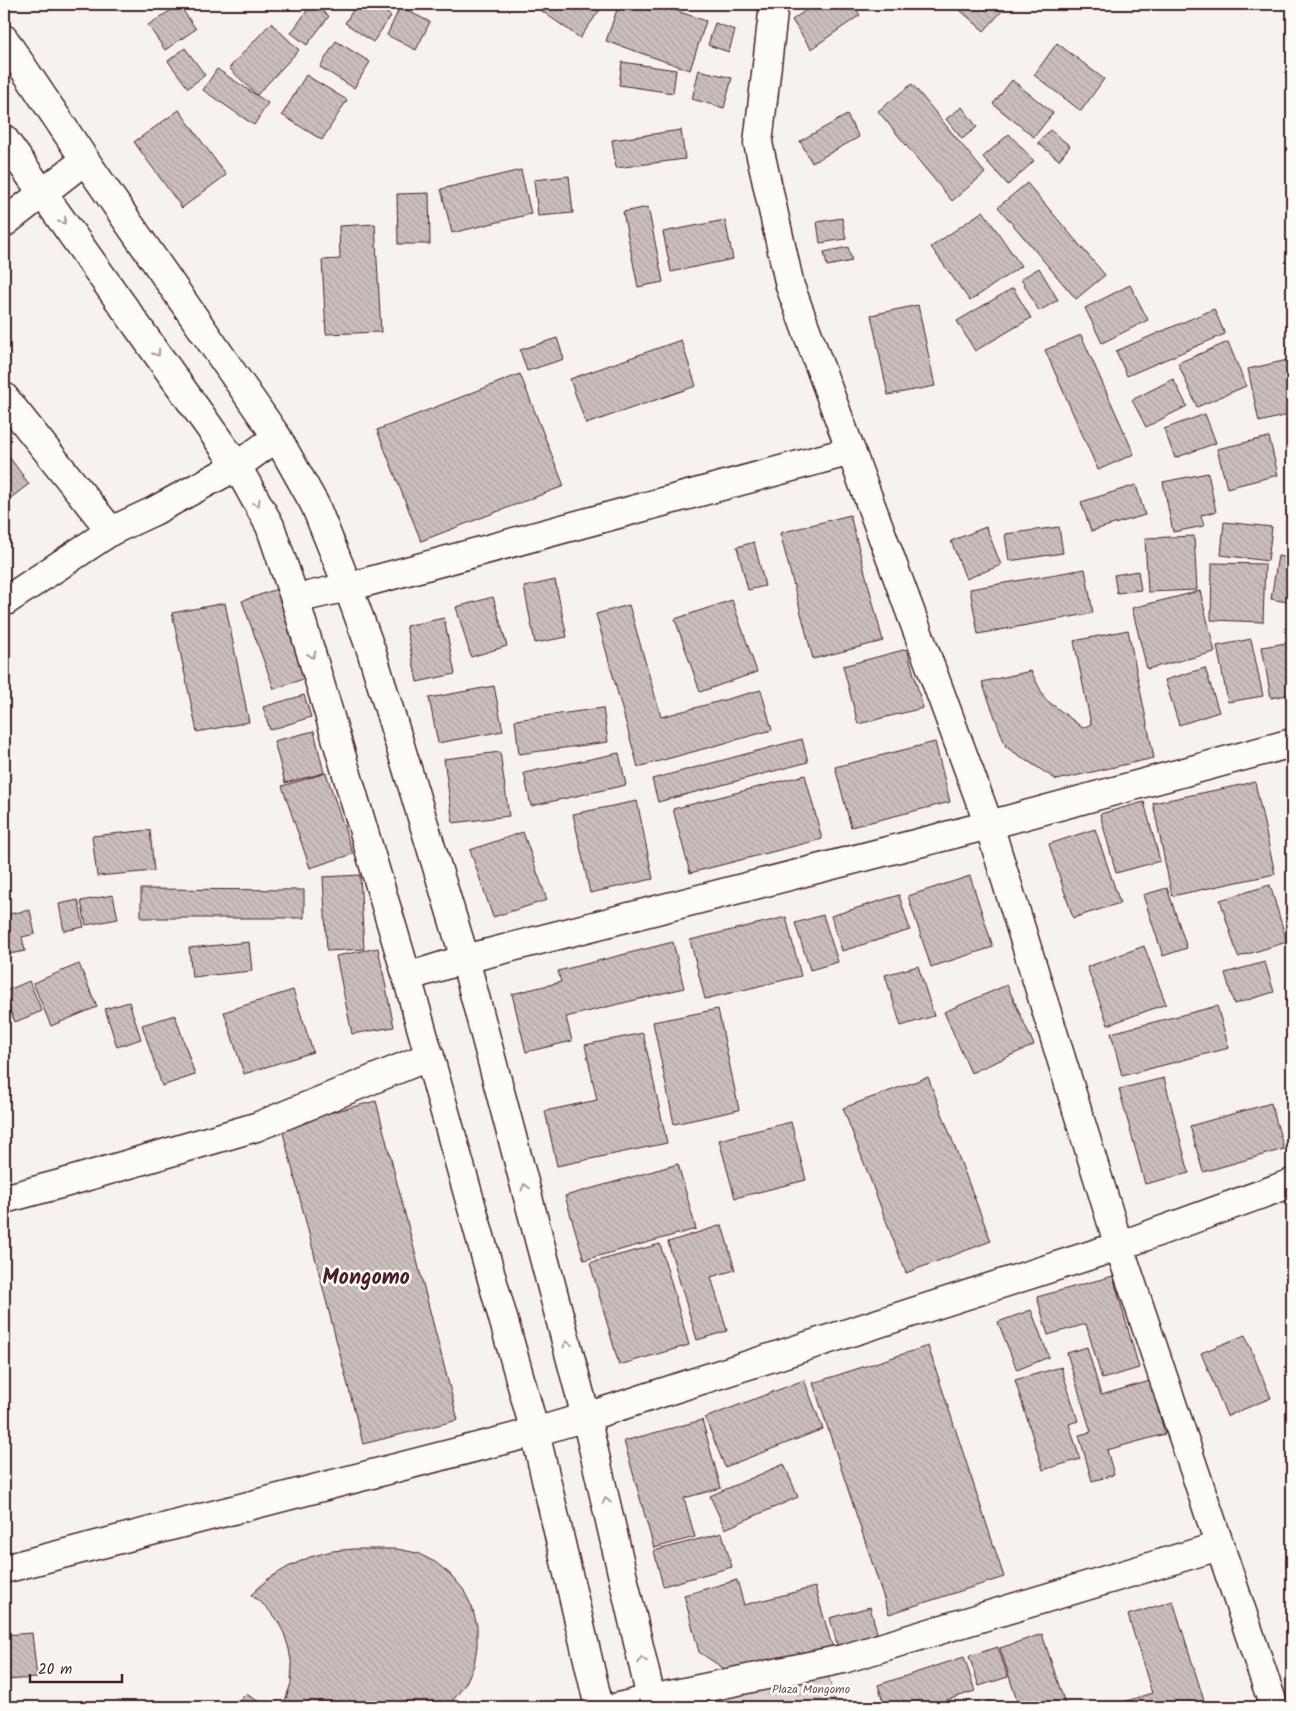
<svg xmlns="http://www.w3.org/2000/svg" width="1296" height="1711" font-family="Kalam,sans-serif">
<style>
.park{fill:url(#park-tufts);stroke:#937a7e}
.building{fill:url(#building-back-hatch);stroke:#4a1f2b}
.lines{fill:none;stroke-linecap:round;stroke-linejoin:round}
.minor-casing{stroke:#4a1f2b;stroke-width:31}
.major-casing{stroke:#4a1f2b;stroke-width:31}
.minor{stroke:#fdfcf7;stroke-width:28}
.major{stroke:#fdfcf7;stroke-width:28}
.oneway{stroke:#ac999b}
.labels{text-anchor:middle;dominant-baseline:central;stroke-width:5;stroke-linejoin:round;paint-order:stroke}
.park-label{font-size:12px;fill:#6e4c55;stroke:#fdfcf7}
.town-label{font-size:22px;font-weight:bold;fill:#4a1f2b;stroke:#fdfcf7}
</style>
<defs>
<pattern id="park-tufts" width="24" height="20" patternUnits="userSpaceOnUse" patternTransform="scale(1.25)"><rect width="24" height="20" fill="#dcd4d2"/><path d="M3 7l-1-3M5 7V3M7 7l1-3M15 17l-1-3M17 17v-4M19 17l1-3" fill="none" stroke="#beb6b4"/></pattern>
<pattern id="building-back-hatch" width="6" height="6" patternUnits="userSpaceOnUse" patternTransform="scale(1.25)"><rect width="6" height="6" fill="#cbbfbe"/><path d="M-1 5l2 2M0 0l6 6M5-1l2 2" fill="none" stroke="#b0a4a3"/></pattern>
</defs>
<rect width="100%" height="100%" fill="#f6f3ef"/>
<filter id="ink" filterUnits="userSpaceOnUse"><feTurbulence type="fractalNoise" baseFrequency=".02" numOctaves="2"/><feDisplacementMap in="SourceGraphic" scale="10" xChannelSelector="R" yChannelSelector="G"/><feConvolveMatrix kernelMatrix="1 2 1 2 8 2 1 2 1" color-interpolation-filters="sRGB"/></filter>
<g filter="url(#ink)">
<path class="park" d="M826 1666 836 1707H653Z"/>
<g class="building">
<path d="M312 4 329 16 307 45 291 33Z"/>
<path d="M357 4H373L391 16 373 42 345 23Z"/>
<path d="M413 4H428L416 9Z"/>
<path d="M543 4H604L580 38 539 9Z"/>
<path d="M619 4H657L706 21 690 70 606 41Z"/>
<path d="M815 4H852L860 15 811 49 792 20Z"/>
<path d="M953 4H993L1002 11 984 31Z"/>
<path d="M179 5 196 29 165 50 148 25Z"/>
<path d="M400 7 430 22 416 50 387 35Z"/>
<path d="M271 23 299 50 257 95 229 68Z"/>
<path d="M715 23 735 30 729 52 708 45Z"/>
<path d="M336 41 370 62 354 88 320 67Z"/>
<path d="M1057 43 1104 79 1081 111 1034 75Z"/>
<path d="M185 48 205 75 188 88 168 61Z"/>
<path d="M622 62 676 70 673 93 619 85Z"/>
<path d="M217 69 268 103 254 125 203 90Z"/>
<path d="M699 70 732 78 724 108 692 99Z"/>
<path d="M306 75 347 100 322 140 282 115Z"/>
<path d="M1012 80 1053 113 1034 137 993 104Z"/>
<path d="M912 84 985 173 952 201 878 111Z"/>
<path d="M962 107 977 127 962 139 946 119Z"/>
<path d="M179 110 226 175 182 208 134 142Z"/>
<path d="M847 115 859 137 812 163 800 141Z"/>
<path d="M681 130 685 159 616 168 612 140Z"/>
<path d="M1050 130 1070 146 1059 160 1038 143Z"/>
<path d="M1009 134 1034 161 1008 185 983 157Z"/>
<path d="M521 170 531 214 452 233 441 189Z"/>
<path d="M569 176 573 213 538 216 534 180Z"/>
<path d="M1027 183 1105 275 1076 299 998 207Z"/>
<path d="M429 193 430 244H398L397 194Z"/>
<path d="M648 207 663 282 638 287 623 212Z"/>
<path d="M983 211 1021 266 970 301 931 247Z"/>
<path d="M842 218 846 239 820 243 817 222Z"/>
<path d="M725 220 733 259 671 272 663 232Z"/>
<path d="M375 224 381 332 326 334 322 260 340 259 339 226Z"/>
<path d="M848 247 852 261 827 266 824 252Z"/>
<path d="M1039 268 1058 300 1039 311 1021 279Z"/>
<path d="M1130 285 1148 320 1102 343 1085 308Z"/>
<path d="M1013 288 1031 318 975 351 957 321Z"/>
<path d="M918 305 935 386 888 395 871 315Z"/>
<path d="M1214 309 1225 334 1127 376 1116 351Z"/>
<path d="M1081 335 1134 454 1098 470 1045 350Z"/>
<path d="M557 338 564 359 527 371 520 350Z"/>
<path d="M681 340 696 386 586 424 570 379Z"/>
<path d="M1228 342 1246 386 1197 407 1178 363Z"/>
<path d="M1292 359V414L1259 422 1248 369Z"/>
<path d="M520 374 564 486 421 541 377 430Z"/>
<path d="M1173 379 1187 406 1146 427 1132 400Z"/>
<path d="M1205 414 1216 443 1175 458 1164 429Z"/>
<path d="M1269 437 1278 475 1227 488 1217 449Z"/>
<path d="M4 450 29 484 4 503Z"/>
<path d="M1208 473 1216 512 1201 515 1204 526 1173 532 1163 482Z"/>
<path d="M1136 485 1145 515 1091 531 1081 502Z"/>
<path d="M850 515 883 641 813 659 780 533Z"/>
<path d="M1224 522 1272 527 1268 561 1221 555Z"/>
<path d="M986 527 1001 565 966 579 951 541Z"/>
<path d="M1059 527 1063 553 1009 561 1005 534Z"/>
<path d="M1194 536 1197 590 1148 592 1145 538Z"/>
<path d="M754 542 765 586 748 590 737 547Z"/>
<path d="M1278 556 1292 559V603L1271 599Z"/>
<path d="M1212 563 1265 564 1263 622 1211 620Z"/>
<path d="M1085 569 1093 613 978 634 970 589Z"/>
<path d="M1138 571 1141 590 1117 593 1114 575Z"/>
<path d="M555 580 567 637 535 643 524 587Z"/>
<path d="M277 589 309 677 274 689 242 601Z"/>
<path d="M1200 591 1215 652 1147 669 1132 608Z"/>
<path d="M493 597 507 646 471 657 456 607Z"/>
<path d="M732 600 757 672 700 692 675 619Z"/>
<path d="M225 603 249 722 197 732 172 613Z"/>
<path d="M629 605 661 717 761 690 772 730 638 767 596 614Z"/>
<path d="M444 618 455 674 417 682 406 626Z"/>
<path d="M1128 630 1154 758 1057 780 1006 747 982 682 1031 671 1045 699 1083 728 1091 724 1074 641Z"/>
<path d="M1251 639 1263 696 1228 702 1217 646Z"/>
<path d="M1292 642V694L1271 698 1262 647Z"/>
<path d="M907 649 923 708 858 724 843 666Z"/>
<path d="M1205 668 1219 712 1179 725 1165 680Z"/>
<path d="M494 686 503 731 438 743 429 698Z"/>
<path d="M304 695 311 717 270 730 263 707Z"/>
<path d="M603 708 608 742 519 754 515 720Z"/>
<path d="M314 731 324 773 285 783 274 741Z"/>
<path d="M802 739 808 762 658 802 652 779Z"/>
<path d="M935 742 950 802 851 827 835 767Z"/>
<path d="M500 752 509 816 453 823 444 759Z"/>
<path d="M619 753 626 785 531 806 524 773Z"/>
<path d="M326 773 353 854 310 868 282 786Z"/>
<path d="M805 775 822 839 690 873 673 809Z"/>
<path d="M1255 782 1275 874 1172 896 1153 803Z"/>
<path d="M637 801 653 879 590 893 573 814Z"/>
<path d="M1144 802 1160 861 1116 873 1100 814Z"/>
<path d="M1095 829 1120 903 1073 918 1049 844Z"/>
<path d="M150 830 154 871 97 876 92 836Z"/>
<path d="M523 832 547 900 493 917 470 850Z"/>
<path d="M360 875 364 949 327 951 323 877Z"/>
<path d="M970 876 993 947 931 967 908 896Z"/>
<path d="M1270 885 1287 942 1238 957 1220 900Z"/>
<path d="M1167 888 1187 948 1163 956 1143 895Z"/>
<path d="M141 889 304 890V918H141Z"/>
<path d="M113 895 118 919 86 925 81 901Z"/>
<path d="M899 895 910 930 842 951 831 916Z"/>
<path d="M78 900 84 927 64 931 59 904Z"/>
<path d="M30 910 35 934 22 937 25 951 4 955V915Z"/>
<path d="M823 915 838 962 810 970 795 923Z"/>
<path d="M786 917 801 976 705 999 690 940Z"/>
<path d="M249 942 252 971 192 977 189 948Z"/>
<path d="M673 942 684 988 566 1017 572 1041 526 1052 512 994 561 982 558 971Z"/>
<path d="M1144 946 1166 1004 1108 1025 1087 967Z"/>
<path d="M378 948 394 1027 352 1034 336 956Z"/>
<path d="M1265 962 1274 992 1234 1004 1225 973Z"/>
<path d="M79 964 97 1007 51 1026 33 983Z"/>
<path d="M918 966 934 1016 901 1026 885 975Z"/>
<path d="M29 981 42 1011 15 1022 4 996V992Z"/>
<path d="M1007 985 1034 1045 971 1073 944 1012Z"/>
<path d="M293 990 313 1052 244 1074 224 1012Z"/>
<path d="M129 1002 141 1039 117 1047 105 1009Z"/>
<path d="M1217 1006 1229 1048 1122 1076 1111 1033Z"/>
<path d="M718 1009 739 1110 674 1124 653 1022Z"/>
<path d="M175 1015 195 1075 162 1086 142 1025Z"/>
<path d="M643 1033 667 1143 557 1166 545 1111 597 1100 585 1045Z"/>
<path d="M928 1077 991 1241 906 1273 843 1108Z"/>
<path d="M1164 1078 1189 1173 1145 1184 1119 1089Z"/>
<path d="M376 1101 458 1420 363 1444 281 1125Z"/>
<path d="M1271 1103 1284 1149 1203 1172 1190 1126Z"/>
<path d="M791 1122 806 1180 735 1198 719 1140Z"/>
<path d="M678 1164 696 1229 584 1260 565 1196Z"/>
<path d="M722 1225 735 1270 711 1277 727 1331 697 1340 668 1242Z"/>
<path d="M660 1244 689 1345 619 1365 590 1263Z"/>
<path d="M1113 1276 1139 1368 1102 1379 1086 1324 1048 1335 1037 1297Z"/>
<path d="M1031 1310 1049 1357 1017 1370 998 1322Z"/>
<path d="M1245 1335 1271 1398 1227 1416 1201 1353Z"/>
<path d="M928 1346 1004 1577 889 1614 813 1383Z"/>
<path d="M1087 1347 1101 1395 1150 1381 1165 1434 1107 1450 1114 1475 1092 1481 1079 1435 1091 1432 1067 1353Z"/>
<path d="M1061 1367 1078 1421 1069 1424 1080 1459 1043 1470 1015 1380Z"/>
<path d="M804 1380 823 1429 725 1467 705 1418Z"/>
<path d="M702 1420 721 1488 684 1498 695 1537 654 1548 624 1441Z"/>
<path d="M784 1464 798 1497 725 1529 710 1496Z"/>
<path d="M722 1533 732 1567 663 1586 654 1551Z"/>
<path d="M354 1549H397L417 1553 435 1562 450 1574 463 1589 472 1607 477 1626V1646L474 1665 466 1683 454 1699 444 1707H283L291 1683 292 1666 289 1649 284 1633 276 1618 264 1605 251 1595 268 1579 288 1567 310 1557 332 1551Z"/>
<path d="M737 1580 744 1605 815 1587 833 1649 735 1676 699 1652 684 1595Z"/>
<path d="M1173 1601 1206 1707H1107L1152 1693 1128 1615Z"/>
<path d="M870 1607 878 1636 838 1648 830 1618Z"/>
<path d="M32 1633 37 1678 4 1680V1635Z"/>
<path d="M1042 1634 1066 1707H1019L1000 1648Z"/>
<path d="M998 1647 1008 1677 979 1686 969 1656Z"/>
<path d="M964 1657 975 1691 926 1707H885L878 1685Z"/>
<path d="M246 1694 268 1707H233Z"/>
<path d="M990 1701 992 1707H964Z"/>
</g>
<g class="lines">
<g class="minor-casing">
<g id="minor">
<path d="M774 4 758 143 790 286 989 825 1119 1246 1274 1707"/>
<path d="M4 223 85 160"/>
<path d="M4 397 111 531"/>
<path d="M295 599 348 587 851 451"/>
<path d="M4 602 111 531 154 511 237 466 277 437"/>
<path d="M407 977 465 959 989 825 1292 743"/>
<path d="M4 1199 64 1183 256 1127 430 1056"/>
<path d="M4 1569 535 1432 586 1417 1119 1246 1292 1183"/>
<path d="M618 1707 651 1699 843 1659 1219 1546"/>
</g>
</g>
<g class="major-casing">
<g id="major">
<path d="M4 39 85 160 277 437 315 505 348 587 371 650 465 959 586 1417 653 1707"/>
<path d="M4 139 237 466 270 526 295 599 407 977 535 1432 599 1707"/>
</g>
</g>
<use href="#minor" class="minor"/>
<use href="#major" class="major"/>
</g>
<defs><path id="oneway-chevron" d="M-2-3.5L2.5 0L-2 3.5" fill="none" stroke-width="1.6" stroke-linecap="round" stroke-linejoin="round" transform="scale(1.25)"/></defs>
<g class="oneway">
<use href="#oneway-chevron" transform="translate(63 221) rotate(55)"/>
<use href="#oneway-chevron" transform="translate(157 353) rotate(55)"/>
<use href="#oneway-chevron" transform="translate(257 503) rotate(61)"/>
<use href="#oneway-chevron" transform="translate(312 655) rotate(73)"/>
<use href="#oneway-chevron" transform="translate(525 1187) rotate(-105)"/>
<use href="#oneway-chevron" transform="translate(567 1344) rotate(-105)"/>
<use href="#oneway-chevron" transform="translate(606 1501) rotate(-103)"/>
<use href="#oneway-chevron" transform="translate(642 1660) rotate(-103)"/>
</g>
</g>
<g class="labels">
<g class="park-label">
<text x="811" y="1689">Plaza Mongomo</text>
</g>
<g class="town-label">
<text x="366" y="1278">Mongomo</text>
</g>
</g>
<rect width="1296" height="1711" fill="none" stroke="#fdfcf7" stroke-width="20"/>
<rect x="10" y="10" width="1276" height="1691" fill="none" stroke="#4a1f2b" stroke-width="2" filter="url(#ink)"/>
<path d="M30 1674v8h92v-8" fill="none" stroke="#4a1f2b" stroke-width="2.5"/>
<text x="38" y="1674" font-size="15" fill="#4a1f2b" stroke="#fdfcf7" stroke-width="4" paint-order="stroke">20 m</text>
</svg>
